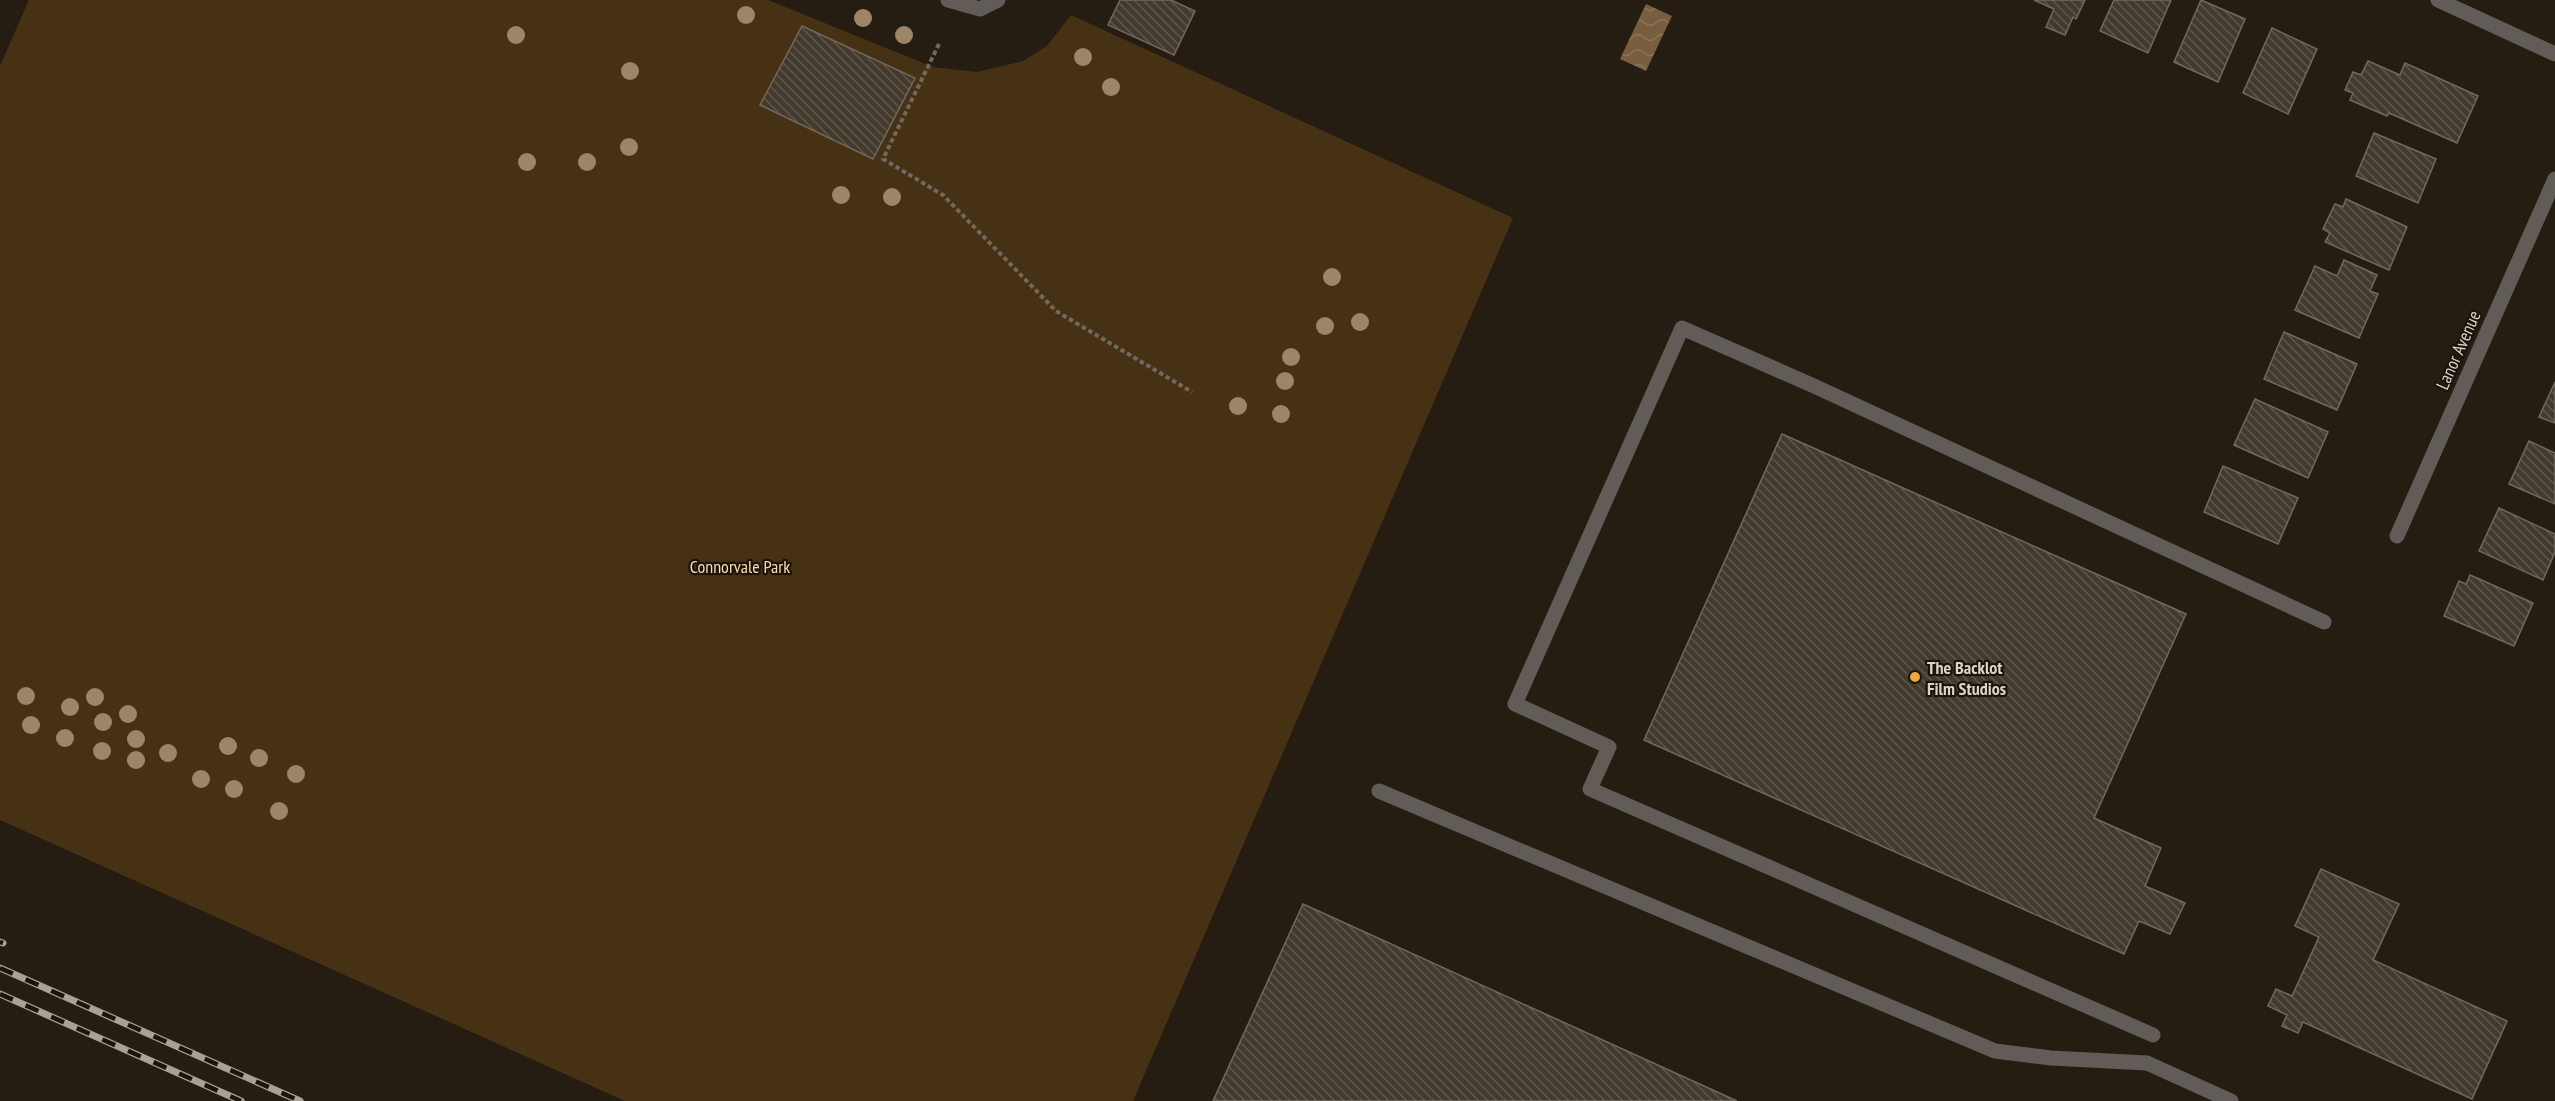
<svg xmlns="http://www.w3.org/2000/svg" width="2555" height="1101" font-family="'PT Sans Narrow',sans-serif">
<style>
.park{fill:#473114}
.water{fill:url(#water-waves)}
.building{fill:url(#building-back-hatch);stroke:#73685c;stroke-width:1.5}
.lines{fill:none;stroke-linecap:round;stroke-linejoin:round}
.path{stroke:#706960;stroke-width:4;stroke-dasharray:4.5 3;stroke-linecap:butt}
.lane{stroke:#615c57;stroke-width:15}
.street{stroke:#615c57;stroke-width:15}
.rail-casing{stroke:#a7a199;stroke-width:7}
.rail{stroke:#1c1409;stroke-width:4.5;stroke-dasharray:14;stroke-linecap:butt}
.tree{fill:#9d8668}
.poi-dot{fill:#efa73e;stroke:#1c1409;stroke-width:2}
.labels{text-anchor:middle;dominant-baseline:central;stroke-width:4.5;stroke-linejoin:round;paint-order:stroke}
.street-label{font-size:18px;fill:#dad4cd;stroke:#1c1409}
.park-label{font-size:18px;fill:#ffdbaf;stroke:#1c1409}
.poi-label{font-size:18px;font-weight:bold;fill:#dad4cd;stroke:#1c1409;text-anchor:start}
</style>
<defs>
<pattern id="water-waves" width="16" height="10" patternUnits="userSpaceOnUse" patternTransform="scale(1.5)"><rect width="16" height="10" fill="#785e3f"/><path d="M0 5q4-4 8 0t8 0" fill="none" stroke="#8b745a"/></pattern>
<pattern id="building-back-hatch" width="6" height="6" patternUnits="userSpaceOnUse" patternTransform="scale(1.5)"><rect width="6" height="6" fill="#433a2e"/><path d="M-1 5l2 2M0 0l6 6M5-1l2 2" fill="none" stroke="#5e564b"/></pattern>
</defs>
<rect width="100%" height="100%" fill="#251d12"/>
<path class="park" d="M29 0H768L933 67 977 72 1023 61 1047 46 1071 15 1513 218 1133 1101H625L0 820V66Z"/>
<path class="water" d="M1646 4 1672 16 1646 71 1620 59Z"/>
<g class="building">
<path d="M1120 0H1171L1195 11 1174 55 1108 25Z"/>
<path d="M2034 0H2085L2076 19 2073 17 2065 35 2046 27 2054 9Z"/>
<path d="M2114 0H2171L2148 53 2100 31Z"/>
<path d="M2201 0 2245 19 2218 82 2174 62Z"/>
<path d="M802 26 915 78 873 159 760 105Z"/>
<path d="M2272 28 2317 49 2288 114 2243 93Z"/>
<path d="M2368 61 2400 75 2405 63 2478 96 2457 143 2389 113 2387 116 2350 100 2353 93 2345 90 2353 72 2361 75Z"/>
<path d="M2374 133 2436 159 2418 203 2356 176Z"/>
<path d="M2346 199 2407 227 2389 270 2325 242 2330 233 2323 229 2335 204 2343 207Z"/>
<path d="M2344 260 2377 275 2370 291 2378 294 2359 338 2295 310 2315 266 2337 276Z"/>
<path d="M2284 332 2357 364 2337 410 2264 379Z"/>
<path d="M2555 382V423L2539 417Z"/>
<path d="M2255 399 2328 432 2308 478 2234 445Z"/>
<path d="M1782 434 2186 614 2094 818 2161 848 2145 886 2185 903 2170 934 2139 921 2124 954 1644 740Z"/>
<path d="M2529 441 2555 453V504L2509 484Z"/>
<path d="M2223 466 2298 498 2278 544 2204 512Z"/>
<path d="M2499 508 2555 534V552L2543 580 2479 551Z"/>
<path d="M2470 575 2533 603 2514 646 2444 616 2459 581 2466 584Z"/>
<path d="M2321 869 2399 904 2373 960 2507 1021 2472 1099 2303 1022 2298 1033 2282 1026 2287 1015 2268 1006 2276 989 2292 996 2319 937 2295 926Z"/>
<path d="M1303 904 1737 1101H1213Z"/>
</g>
<g class="lines">
<path class="path" d="M939 44 883 159 943 195 1056 311 1192 392"/>
<g class="lane">
<path d="M1379 791 1995 1051 2051 1058 2147 1063"/>
<path d="M2153 1035 1590 789 1609 747 1515 704 1682 328 1814 386 2324 622"/>
</g>
<g class="street">
<path d="M948 0 980 9 998 0"/>
<path d="M2438 0 2555 54"/>
<path d="M2397 536 2555 179"/>
<path d="M2147 1063 2231 1101"/>
</g>
<g class="rail-casing">
<g id="rail">
<path d="M0 942 3 943"/>
<path d="M0 968 300 1101"/>
<path d="M0 994 241 1101"/>
</g>
</g>
<use href="#rail" class="rail"/>
</g>
<g class="tree">
<circle cx="746" cy="15" r="9"/>
<circle cx="863" cy="18" r="9"/>
<circle cx="516" cy="35" r="9"/>
<circle cx="904" cy="35" r="9"/>
<circle cx="1083" cy="57" r="9"/>
<circle cx="630" cy="71" r="9"/>
<circle cx="1111" cy="87" r="9"/>
<circle cx="629" cy="147" r="9"/>
<circle cx="527" cy="162" r="9"/>
<circle cx="587" cy="162" r="9"/>
<circle cx="841" cy="195" r="9"/>
<circle cx="892" cy="197" r="9"/>
<circle cx="1332" cy="277" r="9"/>
<circle cx="1360" cy="322" r="9"/>
<circle cx="1325" cy="326" r="9"/>
<circle cx="1291" cy="357" r="9"/>
<circle cx="1285" cy="381" r="9"/>
<circle cx="1238" cy="406" r="9"/>
<circle cx="1281" cy="414" r="9"/>
<circle cx="26" cy="696" r="9"/>
<circle cx="95" cy="697" r="9"/>
<circle cx="70" cy="707" r="9"/>
<circle cx="128" cy="714" r="9"/>
<circle cx="103" cy="722" r="9"/>
<circle cx="31" cy="725" r="9"/>
<circle cx="65" cy="738" r="9"/>
<circle cx="136" cy="739" r="9"/>
<circle cx="228" cy="746" r="9"/>
<circle cx="102" cy="751" r="9"/>
<circle cx="168" cy="753" r="9"/>
<circle cx="259" cy="758" r="9"/>
<circle cx="136" cy="760" r="9"/>
<circle cx="296" cy="774" r="9"/>
<circle cx="201" cy="779" r="9"/>
<circle cx="234" cy="789" r="9"/>
<circle cx="279" cy="811" r="9"/>
</g>
<circle class="poi-dot" cx="1915" cy="677" r="6"/>
<g class="labels">
<g class="street-label">
<text transform="translate(2458 350) rotate(-66)">Lanor Avenue</text>
</g>
<g class="park-label">
<text x="740" y="566">Connorvale Park</text>
</g>
<g class="poi-label">
<text x="1927" y="667">The Backlot<tspan x="1927" dy="21">Film Studios</tspan></text>
</g>
</g>
</svg>
